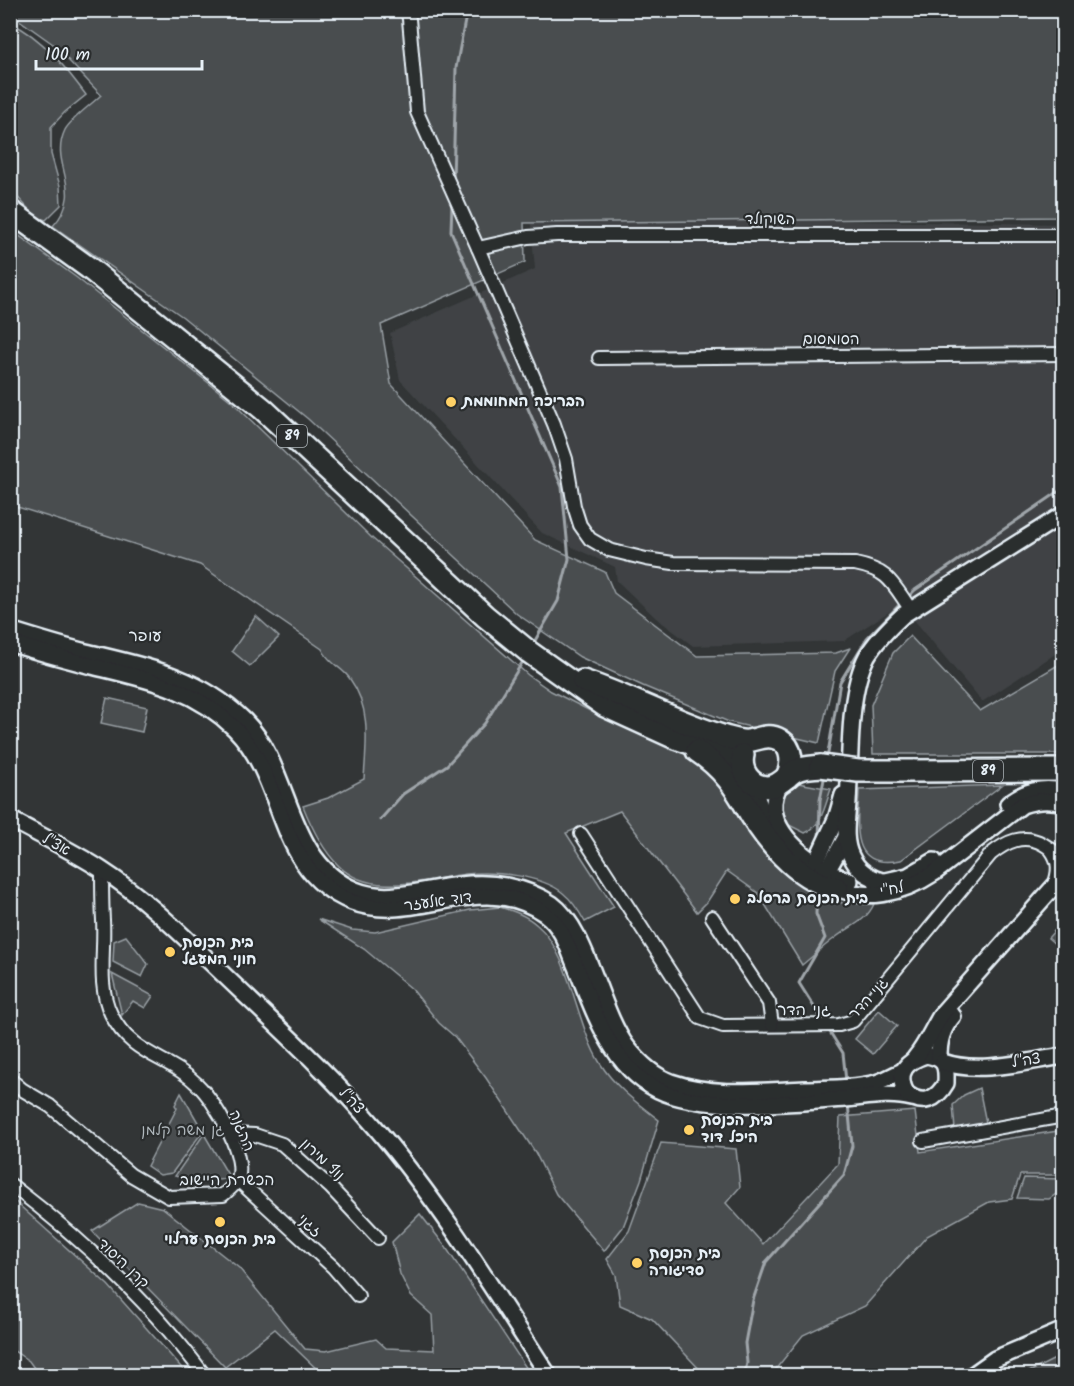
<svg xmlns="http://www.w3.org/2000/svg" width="1074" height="1386" font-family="Kalam,'Playpen Sans Hebrew',sans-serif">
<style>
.built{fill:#3f4244}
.green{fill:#494d4f;stroke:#989fa4;stroke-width:1.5}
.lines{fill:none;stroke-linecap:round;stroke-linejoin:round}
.stream{stroke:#9fa5aa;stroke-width:3}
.minor-casing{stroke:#e8f1f8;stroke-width:16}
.tertiary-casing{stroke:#e8f1f8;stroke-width:20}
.trunk-casing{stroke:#e8f1f8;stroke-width:26}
.minor{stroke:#2a2d2e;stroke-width:12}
.tertiary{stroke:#2a2d2e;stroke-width:15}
.trunk{stroke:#2a2d2e;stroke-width:21}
.trunk-bridge-casing{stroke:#e8f1f8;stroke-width:26;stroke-linecap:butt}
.trunk-bridge{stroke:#2a2d2e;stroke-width:21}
.poi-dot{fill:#ffd166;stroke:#2a2d2e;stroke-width:2}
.labels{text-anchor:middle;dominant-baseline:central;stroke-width:4.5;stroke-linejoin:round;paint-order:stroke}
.shield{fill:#2a2d2e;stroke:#afb6bb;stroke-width:1.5}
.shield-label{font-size:14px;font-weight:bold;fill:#e8f1f8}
.street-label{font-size:15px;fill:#e8f1f8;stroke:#2a2d2e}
.poi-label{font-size:15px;font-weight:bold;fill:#e8f1f8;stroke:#2a2d2e;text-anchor:start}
.park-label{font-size:15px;fill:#b0b8bd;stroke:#2a2d2e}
.neighbourhood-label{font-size:16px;fill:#e8f1f8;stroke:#2a2d2e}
</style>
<rect width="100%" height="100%" fill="#323536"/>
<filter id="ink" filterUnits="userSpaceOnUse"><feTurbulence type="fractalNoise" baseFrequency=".0167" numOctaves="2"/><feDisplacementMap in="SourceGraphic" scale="12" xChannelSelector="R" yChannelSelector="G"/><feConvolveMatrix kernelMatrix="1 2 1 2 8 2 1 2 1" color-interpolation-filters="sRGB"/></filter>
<g filter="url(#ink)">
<path class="built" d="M530 216 1063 224V649L982 702 901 604 844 641 693 646 656 618 617 581 615 567 542 533 400 380 390 333 535 269Z"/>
<g class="green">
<path d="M11 10 1063 11V217L524 223 525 262 381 325 391 384 535 540 605 572 614 593 697 656 836 653 850 648 835 671 819 743 729 722 643 686 580 657 517 614 308 419 183 317 53 226C87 188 48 166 65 130 71 119 92 104 101 95L53 44 11 14Z"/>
<path d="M11 23C43 38 65 67 86 95L65 112 51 127V154L60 186 61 205 46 220 36 217 11 190Z"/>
<path d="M11 230 77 278 230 400 373 539 528 675 551 691 608 720 667 747 715 765 815 890 842 903 874 904C866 922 850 926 835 938 824 946 813 956 802 965L758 893 727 871 707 902 697 912 620 811 566 833 614 907 585 922C579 911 573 901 563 893 541 875 494 871 466 874 426 879 371 899 338 865 322 849 311 826 303 806L328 798 364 779C366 745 372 709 350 679 341 666 331 666 322 649L200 565 11 505 10 371 17 365 10 345Z"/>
<path d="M256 616 279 637 250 666 232 651Z"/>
<path d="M910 636 980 711 1063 662V754H873L871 705 893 653Z"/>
<path d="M107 698 147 707 142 732 101 723Z"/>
<path d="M798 783 831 789C825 805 822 826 805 833L789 825 780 804 783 788 788 785Z"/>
<path d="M1002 785 901 860C848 871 858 825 859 790Z"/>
<path d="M500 907C513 911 526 915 537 925 570 952 576 1025 600 1063 614 1086 637 1103 659 1120L641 1180 623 1227 604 1251 556 1194 535 1152 486 1078 455 1037 439 1023 412 989 364 949 318 919 352 930 375 932 470 910Z"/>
<path d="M1063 921V951L1048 938Z"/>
<path d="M126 936 148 964 142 977 113 962 114 941Z"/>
<path d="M112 974 153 996 145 1008 133 1001 122 1015Z"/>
<path d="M879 1010 897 1026 873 1054 855 1039Z"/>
<path d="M979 1088 986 1123 955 1130 953 1105 964 1095Z"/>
<path d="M181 1093 203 1131 172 1173 160 1175 147 1166 177 1108 175 1105Z"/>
<path d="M915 1111 920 1152 1058 1131 1063 1127V1175H1020L1012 1199 989 1202 927 1236 865 1306 803 1335 771 1375H705L652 1319 620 1305 616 1275 607 1259 629 1231 661 1143 736 1149 740 1187 726 1203 763 1244 838 1164 840 1117Z"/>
<path d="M204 1134 230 1178 201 1183 175 1176Z"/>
<path d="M1024 1178 1063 1179V1189L1049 1199 1017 1198Z"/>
<path d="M10 1197 108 1285 188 1375H39L29 1361 11 1349Z"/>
<path d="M138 1202 163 1208 239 1268 305 1349 326 1351 376 1339 386 1348 434 1350 432 1315 411 1296 400 1274 392 1242 420 1214 445 1246 531 1375H323L275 1329 225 1367 92 1231Z"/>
<path d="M1063 1355V1375H1023Z"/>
</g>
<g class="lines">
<g class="stream">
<path d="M453 181 456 68 467 10"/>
<path d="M452 203 451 231 562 487 569 559 558 601 533 644"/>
<path d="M907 598 915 590 1064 488"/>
<path d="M827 759 840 682 867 638 902 602"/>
<path d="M380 820 403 794 447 765 485 723 525 658"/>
<path d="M819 842 820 800 825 774"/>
<path d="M817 891 816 914 825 938 799 983 823 1021"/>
<path d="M828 1029 843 1053 846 1081"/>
<path d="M744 1376 747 1363 745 1343 753 1300 766 1262 844 1175 852 1146 848 1103"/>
</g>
<g class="minor-casing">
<g id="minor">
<path d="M407 10 409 19 417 112 478 248 554 424 566 459 574 506 580 525 590 539 609 550 646 559 673 563 855 564C890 571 892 583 911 610"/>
<path d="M478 248 528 237 557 235H1064"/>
<path d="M599 358 1064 354"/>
<path d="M581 834 700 1018 723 1026 839 1025 853 1021 991 854C1006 842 1023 833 1043 844 1050 848 1055 853 1064 856"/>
<path d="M1051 850C1060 862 1059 872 1054 886"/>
<path d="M712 917 769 1003 772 1025"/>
<path d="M10 1079 23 1090 50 1106 131 1175 169 1197 223 1195C227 1191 236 1185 238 1179 246 1155 215 1101 198 1085 169 1056 131 1056 111 1014 97 986 105 951 103 920 102 903 102 887 102 870"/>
<path d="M230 1134 255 1135 282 1144 330 1187 378 1238"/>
<path d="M923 1141 1064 1116"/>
<path d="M238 1180 333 1267 358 1296"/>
<path d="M10 1184C82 1239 151 1303 205 1376"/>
</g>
</g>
<g class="tertiary-casing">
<g id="tertiary">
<path d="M10 630C36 638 61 646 86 652 145 666 199 676 244 720 293 769 285 860 355 890 389 904 426 888 460 885 491 881 526 886 552 904 588 930 599 1009 627 1047 638 1061 654 1076 671 1082 714 1097 760 1091 805 1089 826 1088 851 1089 872 1084 883 1082 893 1075 903 1071"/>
<path d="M10 643C38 652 65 659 92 666 146 679 194 688 235 729 287 781 274 871 352 902 414 926 482 869 545 914 561 926 567 944 574 962 594 1010 611 1072 665 1093 713 1111 793 1103 845 1099 867 1097 890 1092 912 1098"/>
<path d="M750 781 769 828"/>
<path d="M781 782C776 791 773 799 774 809 777 841 822 872 850 881"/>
<path d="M1008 804C1025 790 1042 787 1064 791"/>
<path d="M10 819C41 836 73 851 102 870 147 899 186 939 225 976 276 1025 329 1073 375 1127 441 1204 494 1291 549 1376"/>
<path d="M816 873 815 864 836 819 843 795"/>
<path d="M817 875 831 864 845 839"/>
<path d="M887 882C871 879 858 872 851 856 843 839 847 821 848 802 851 760 847 694 867 656 876 641 890 627 903 615L1064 514"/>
<path d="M876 883 908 876 934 861"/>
<path d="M830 884C863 904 904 893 934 873L1022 805C1036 800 1049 799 1064 803"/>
<path d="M926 1055C944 1058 947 1064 946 1083 937 1099 923 1107 906 1093 895 1072 907 1061 926 1055Z"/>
<path d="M939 1057C939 1041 942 1029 953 1016"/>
<path d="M915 1058C927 1044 933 1027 943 1012L1064 875"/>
<path d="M943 1062C979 1075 1027 1061 1064 1056"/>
<path d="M971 1376 995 1359 1064 1330"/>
</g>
</g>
<g class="trunk-casing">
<g id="trunk">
<path d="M10 211 89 268 263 409 485 616 529 652 605 706 673 737 728 756 739 762 742 766"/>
<path d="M583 681C631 697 676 722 725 737 732 739 741 742 748 741 759 739 769 733 780 740 793 748 793 764 787 777"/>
<path d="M697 751C709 759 719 768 728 779 738 791 745 805 753 818 772 848 802 882 837 888"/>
<path d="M743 755C739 773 754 791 773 786 783 783 788 774 797 770 804 767 813 767 821 766"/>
<path d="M913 771 1064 770"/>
</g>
</g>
<use href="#minor" class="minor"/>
<use href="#tertiary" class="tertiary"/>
<use href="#trunk" class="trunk"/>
<g class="trunk-bridge-casing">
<path id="trunk-bridge" d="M821 766 858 771H913"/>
</g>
<use href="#trunk-bridge" class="trunk-bridge"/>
</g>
</g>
<g class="poi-dot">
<circle cx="451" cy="402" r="6"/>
<circle cx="735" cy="899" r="6"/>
<circle cx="170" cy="952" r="6"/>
<circle cx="689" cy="1130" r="6"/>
<circle cx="220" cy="1222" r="6"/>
<circle cx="637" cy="1263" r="6"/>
</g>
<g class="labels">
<g class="shield">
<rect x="277" y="425" width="30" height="22" rx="4.5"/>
<rect x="973" y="760" width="30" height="22" rx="4.5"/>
</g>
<g class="shield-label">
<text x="292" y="436">89</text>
<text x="988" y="771">89</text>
</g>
<g class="street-label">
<text x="770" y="220">השוקולד</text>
<text x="831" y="340">הסומסום</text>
<text transform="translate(56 845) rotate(29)">אצ"ל</text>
<text transform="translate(892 890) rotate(-12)">לח"י</text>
<text transform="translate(438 902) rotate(-8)">דוד אלעזר</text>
<text transform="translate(869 999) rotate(-47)">גני הדר</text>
<text transform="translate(1026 1061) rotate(-8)">צה"ל</text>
<text transform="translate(351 1101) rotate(47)">צה"ל</text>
<text transform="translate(241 1131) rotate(68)">ההגנה</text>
<text transform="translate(322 1160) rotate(43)">נוף מירון</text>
<text transform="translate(309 1226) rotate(42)">זגני</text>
<text transform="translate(123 1264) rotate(44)">קרן היסוד</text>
</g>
<g class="poi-label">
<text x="463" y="402">הבריכה המחוממת</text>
<text x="747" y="899">בית הכנסת ברסלב</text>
<text x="182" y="943">בית הכנסת<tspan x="182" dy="17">חוני המעגל</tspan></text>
<text x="701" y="1121">בית הכנסת<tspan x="701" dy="17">היכל דוד</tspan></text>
<text x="220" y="1240" text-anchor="middle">בית הכנסת ערלוי</text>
<text x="649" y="1254">בית הכנסת<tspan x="649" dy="17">סדיגורה</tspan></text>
</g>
<g class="park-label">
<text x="183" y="1131">גן משה קלמן</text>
</g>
<g class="neighbourhood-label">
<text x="145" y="636">עופר</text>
<text x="804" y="1010">גני הדר</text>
<text x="227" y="1180">הכשרת היישוב</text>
</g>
</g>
<rect width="1074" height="1386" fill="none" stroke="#2a2d2e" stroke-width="36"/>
<rect x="18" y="18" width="1038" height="1350" fill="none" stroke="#e8f1f8" stroke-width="2" filter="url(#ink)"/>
<path d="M36 60v9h166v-9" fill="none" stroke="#e8f1f8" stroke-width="3"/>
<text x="45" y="60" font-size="18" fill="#e8f1f8" stroke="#2a2d2e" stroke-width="4.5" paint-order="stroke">100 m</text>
</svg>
